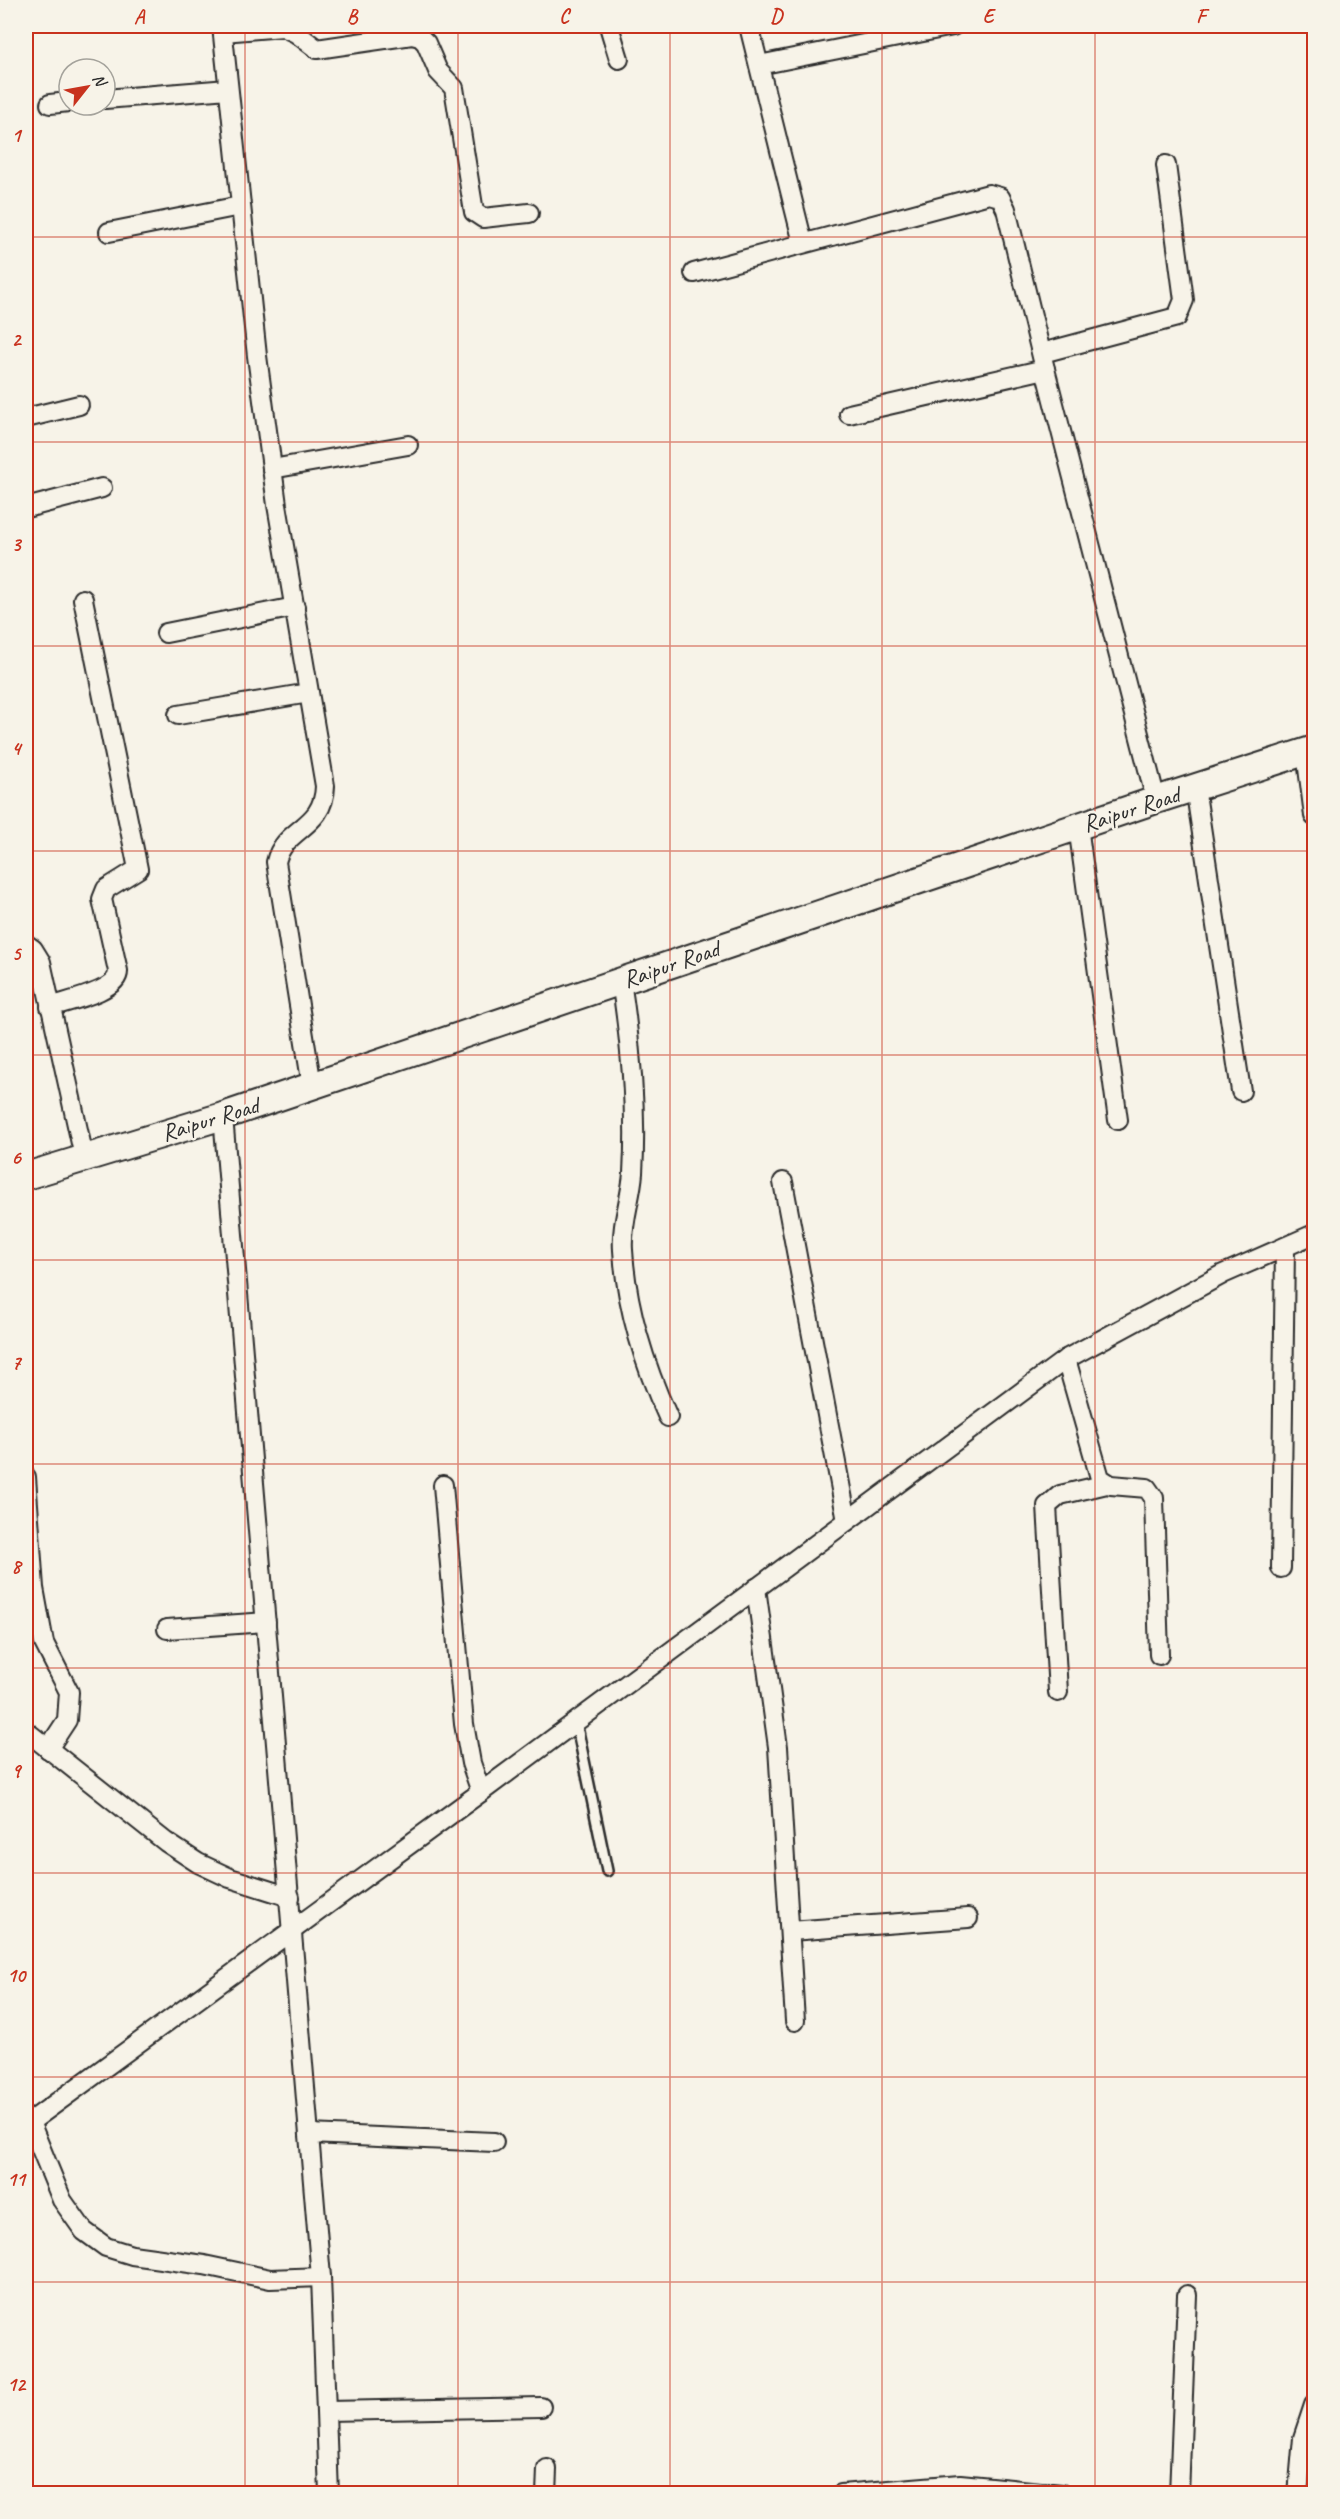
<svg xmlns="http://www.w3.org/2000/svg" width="1340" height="2519" font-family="Caveat,sans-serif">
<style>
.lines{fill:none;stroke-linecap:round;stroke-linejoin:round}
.lane-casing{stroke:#2b2b2b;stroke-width:14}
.street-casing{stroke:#2b2b2b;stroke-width:22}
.secondary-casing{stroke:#2b2b2b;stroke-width:30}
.lane{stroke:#f7f3e8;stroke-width:9}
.street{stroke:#f7f3e8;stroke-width:18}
.secondary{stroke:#f7f3e8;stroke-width:26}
.grid{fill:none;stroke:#c8321e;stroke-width:1.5;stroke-opacity:0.55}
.labels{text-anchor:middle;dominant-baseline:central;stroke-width:5;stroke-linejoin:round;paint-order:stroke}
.street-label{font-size:24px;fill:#2b2b2b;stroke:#f7f3e8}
.neatline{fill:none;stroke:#c8321e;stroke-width:2}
.grid-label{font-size:20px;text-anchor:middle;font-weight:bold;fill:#c8321e}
</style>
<rect width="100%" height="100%" fill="#f7f3e8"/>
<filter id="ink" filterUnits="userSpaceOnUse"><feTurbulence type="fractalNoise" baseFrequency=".0167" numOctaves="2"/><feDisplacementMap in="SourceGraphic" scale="12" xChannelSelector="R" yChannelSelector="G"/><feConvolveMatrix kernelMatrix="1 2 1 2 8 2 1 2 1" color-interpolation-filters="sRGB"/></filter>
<g filter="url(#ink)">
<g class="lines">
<g class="lane-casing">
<path id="lane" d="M576 1722 607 1871"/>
</g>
<g class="street-casing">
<g id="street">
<path d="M222 26 257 356 277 505 325 786C324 829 284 827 276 862L312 1086"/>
<path d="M609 26 619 59"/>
<path d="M749 26 803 243"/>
<path d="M223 32 283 27 296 33 317 49 412 35 420 37 426 43 438 71 454 88 474 212 483 218 529 213"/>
<path d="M759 65 953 26"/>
<path d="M105 99 228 89"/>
<path d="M50 104 69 102"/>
<path d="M109 232 240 206"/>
<path d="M694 273 989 194 1000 197 1006 209 1045 369 1156 800"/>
<path d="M1042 353 1177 317 1184 300 1166 165"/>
<path d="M849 414 1045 369"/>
<path d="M26 418 79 405"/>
<path d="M272 469 408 445"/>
<path d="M26 508 102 488"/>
<path d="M166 633 295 607"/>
<path d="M178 715 309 693"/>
<path d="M1306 752 1314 816"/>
<path d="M1195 787 1241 1091"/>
<path d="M1078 826 1118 1120"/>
<path d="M26 944 33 949 41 962 84 1157"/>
<path d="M621 981C631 1045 637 1108 633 1173 631 1199 621 1224 623 1250 626 1306 645 1367 668 1417"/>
<path d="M50 1007C67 1001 119 991 118 971L102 899 106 889 138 869 83 599"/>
<path d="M223 1116 321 2277 329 2494"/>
<path d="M783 1182 847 1521"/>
<path d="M1066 1359 1100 1478 1111 1485 1147 1488 1154 1498 1159 1655"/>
<path d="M26 1477 34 1588 44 1643 69 1692 67 1720 48 1749"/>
<path d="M443 1485 464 1724 471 1763 481 1792"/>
<path d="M1281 1568 1285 1247"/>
<path d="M756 1588 778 1747 795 2021"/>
<path d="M167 1629 266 1622"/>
<path d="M1058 1692 1047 1506 1060 1495 1107 1484"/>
<path d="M26 1731 166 1842 198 1863 230 1878 290 1897"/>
<path d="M790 1931 968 1918"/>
<path d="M30 2122 62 2200 84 2231 106 2247 132 2255 204 2265 270 2279 321 2277"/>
<path d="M26 2125 481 1792 1066 1359 1223 1274 1314 1234"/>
<path d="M309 2134 494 2142"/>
<path d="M327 2411 541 2407"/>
<path d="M546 2494 547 2469"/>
<path d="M841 2494 960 2484 1062 2494"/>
<path d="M1179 2494 1187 2295"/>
<path d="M1298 2494 1303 2438 1314 2405"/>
</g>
</g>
<g class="secondary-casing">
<path id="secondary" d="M26 1176 223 1116 1156 800 1314 749"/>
</g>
<use href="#lane" class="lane"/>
<use href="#street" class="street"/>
<use href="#secondary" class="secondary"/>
</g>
</g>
<path class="grid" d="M245 26V2494M458 26V2494M670 26V2494M882 26V2494M1095 26V2494M26 237H1314M26 442H1314M26 646H1314M26 851H1314M26 1055H1314M26 1260H1314M26 1464H1314M26 1668H1314M26 1873H1314M26 2077H1314M26 2282H1314"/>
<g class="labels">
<g class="street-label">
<text transform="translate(1131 809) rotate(-18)">Raipur Road</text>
<text transform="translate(671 964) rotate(-19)">Raipur Road</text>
<text transform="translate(210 1119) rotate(-17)">Raipur Road</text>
</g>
</g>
<rect width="1340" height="2519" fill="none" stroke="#f7f3e8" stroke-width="66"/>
<g transform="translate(87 87) rotate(59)"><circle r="28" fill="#f7f3e8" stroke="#a5a39c" stroke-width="1.5"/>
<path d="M0-4.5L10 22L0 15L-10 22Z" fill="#c8321e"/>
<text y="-9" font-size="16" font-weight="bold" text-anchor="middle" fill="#2b2b2b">N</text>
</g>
<rect x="33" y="33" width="1274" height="2453" class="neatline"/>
<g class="grid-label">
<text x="139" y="23">A</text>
<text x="352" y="23">B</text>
<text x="564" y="23">C</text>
<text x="776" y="23">D</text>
<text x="988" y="23">E</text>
<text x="1201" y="23">F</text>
<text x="16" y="142">1</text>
<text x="16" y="346">2</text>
<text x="16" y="551">3</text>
<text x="16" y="755">4</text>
<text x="16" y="960">5</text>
<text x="16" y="1164">6</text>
<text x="16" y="1369">7</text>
<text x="16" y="1573">8</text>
<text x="16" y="1777">9</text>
<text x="16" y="1982">10</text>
<text x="16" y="2186">11</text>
<text x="16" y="2391">12</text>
</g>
</svg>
